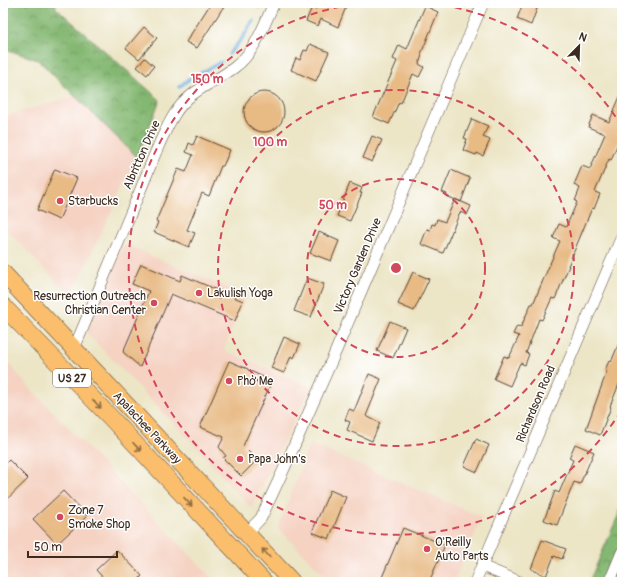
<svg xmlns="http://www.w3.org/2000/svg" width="625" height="585" font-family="Pangolin,sans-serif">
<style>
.built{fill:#f5d2c2}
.forest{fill:url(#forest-crowns);stroke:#607148}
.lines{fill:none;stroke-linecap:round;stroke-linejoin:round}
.stream{stroke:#64acdb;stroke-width:3.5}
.building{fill:#e8ba84}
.minor-casing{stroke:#564637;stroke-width:12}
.primary-casing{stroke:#564637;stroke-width:18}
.minor{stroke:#fff;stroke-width:11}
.primary{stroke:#fabe6d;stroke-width:17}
.oneway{stroke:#916d42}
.ring{fill:none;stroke:#d1495b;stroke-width:2;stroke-dasharray:7 5}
.poi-dot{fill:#d1495b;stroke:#fff;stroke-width:1.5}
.labels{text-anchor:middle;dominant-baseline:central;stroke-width:3;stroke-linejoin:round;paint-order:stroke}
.shield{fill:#fff;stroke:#766a62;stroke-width:1}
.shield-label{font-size:11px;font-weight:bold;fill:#3b2a1e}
.street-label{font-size:12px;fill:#3b2a1e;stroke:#fff}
.poi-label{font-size:12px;fill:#3b2a1e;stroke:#fff;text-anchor:start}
.centre{fill:#d1495b;stroke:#fff;stroke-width:2}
.ring-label{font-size:12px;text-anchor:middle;font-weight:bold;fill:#d1495b;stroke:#fff;stroke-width:3;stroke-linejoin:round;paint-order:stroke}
</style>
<defs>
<pattern id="forest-crowns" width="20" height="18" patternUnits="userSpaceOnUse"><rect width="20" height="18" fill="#84b872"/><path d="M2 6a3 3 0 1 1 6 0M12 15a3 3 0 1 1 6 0" fill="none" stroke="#6d965d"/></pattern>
</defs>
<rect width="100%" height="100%" fill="#fff"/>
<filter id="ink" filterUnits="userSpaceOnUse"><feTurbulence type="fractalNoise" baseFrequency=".025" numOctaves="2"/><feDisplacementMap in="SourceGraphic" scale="8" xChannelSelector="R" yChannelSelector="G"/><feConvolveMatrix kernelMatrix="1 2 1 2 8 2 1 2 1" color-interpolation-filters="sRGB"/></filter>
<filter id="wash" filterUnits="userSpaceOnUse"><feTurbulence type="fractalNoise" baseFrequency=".012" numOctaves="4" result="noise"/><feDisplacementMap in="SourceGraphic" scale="16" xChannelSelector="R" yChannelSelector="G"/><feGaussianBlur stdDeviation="0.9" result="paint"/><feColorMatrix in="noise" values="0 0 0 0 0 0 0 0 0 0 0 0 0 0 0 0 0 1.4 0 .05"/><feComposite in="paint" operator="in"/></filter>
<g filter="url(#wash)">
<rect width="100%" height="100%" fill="#ece5c6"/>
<g class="built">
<path d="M75 96 137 157 71 296 3 226V175L4 169 3 117Z"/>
<path d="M123 244 246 296 223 350 311 387 251 508 185 435 86 332Z"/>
<path d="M3 357 26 384 216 582H3Z"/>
<path d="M310 444 482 517 454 582H331L278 528Z"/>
</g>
<g class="forest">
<path d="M3 3H57L55 7 160 100 137 157 38 60 3 48Z"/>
<path d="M622 507V582H589Z"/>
</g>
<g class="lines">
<g class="stream">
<path d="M258 7 260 3"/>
<path d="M229 54 243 37 253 21"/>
<path d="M179 87 188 80 221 62"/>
</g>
</g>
<g id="blocks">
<g class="building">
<path d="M211 3H226L197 48 186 42Z"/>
<path d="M319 3H337L346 7 338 27 321 19 318 26 306 21 312 7 316 9Z"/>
<path d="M523 3H539L531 25 517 19Z"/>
<path d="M425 6 438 12 421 54 422 55 419 64 424 67 419 77 413 74 401 103 399 102 389 124 373 117 397 61 393 59 399 45 407 49Z"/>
<path d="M144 27 157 38 139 59 126 48Z"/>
<path d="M310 44 329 52 316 81 291 70 296 58 300 60 304 50 307 51Z"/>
<path d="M145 58 154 66 147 75 137 67Z"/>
<circle cx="264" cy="112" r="20"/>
<path d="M622 92V145L618 143 611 160 609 159 595 192 600 194 594 209 592 208 568 266H569L555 299 552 298 542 320 539 319 526 353 529 354 525 365 520 363 510 386 494 379 504 356 509 358 519 336 513 334 517 326 521 327 531 304H533L552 259 560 241 553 238 559 224 566 227 577 202 575 201 580 188 574 185 582 166 590 169 605 134 588 127 593 115 609 122Z"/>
<path d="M472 119 488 126 483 137 490 140 483 156 477 153 476 155 463 150 467 139 464 138Z"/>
<path d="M197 136 230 150 223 166H221L209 196 202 193 187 230 195 233 189 247 154 232 158 222 156 221 178 169 186 172 193 155 186 152 189 143 193 145Z"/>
<path d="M372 136 382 140 372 162 363 158Z"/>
<path d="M55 169 77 178 59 220 37 210Z"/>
<path d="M451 170 470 178 461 202 446 196 447 194 442 192Z"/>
<path d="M350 183 362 188 360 193H362L350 221 337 216Z"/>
<path d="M455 199 471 206 467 215 460 212 443 253 421 244 427 229 430 230 432 224 435 225 437 219 445 222Z"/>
<path d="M319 232 339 241 331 261 310 253Z"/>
<path d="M141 264 180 281 182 275 243 301 235 321 171 294 140 367 123 352 149 291 132 284Z"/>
<path d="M413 272 429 279 414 311 398 304Z"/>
<path d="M307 278 324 284 311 317 294 311Z"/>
<path d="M390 321 406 328 393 358 377 351Z"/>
<path d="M622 336V377L610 406 611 407 600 435 586 429 607 371 605 370 609 361 611 362Z"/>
<path d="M284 337 300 344 294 358 291 356 284 373 271 368Z"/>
<path d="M229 361 248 369V370L272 381 243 446 257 460 241 476 223 458 226 456 219 447 224 437 200 427Z"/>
<path d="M369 374 381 379 366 416 380 423 372 441 347 430 350 422 345 420 349 409 354 411Z"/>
<path d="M476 439 489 445 477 472 464 466Z"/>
<path d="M575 444 594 452 580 484 574 482 557 525 544 520 555 491 559 493 573 460 569 458Z"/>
<path d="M9 460 28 479 3 503V466Z"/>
<path d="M330 490 346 497 329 539 312 532Z"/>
<path d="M63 491 87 516 57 544 33 519Z"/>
<path d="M403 528 445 545 429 582H380Z"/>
<path d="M542 540 566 549 562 559 554 556 546 576 531 569Z"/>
<path d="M117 550 142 576 136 582H107L96 570Z"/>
</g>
</g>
</g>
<g filter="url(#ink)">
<use href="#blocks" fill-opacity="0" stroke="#564637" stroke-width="1"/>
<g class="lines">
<g class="minor-casing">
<g id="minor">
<path d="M74 349C95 299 116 248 137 198 149 171 158 141 174 115 190 89 213 84 235 67 255 52 264 25 274 3"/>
<path d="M247 533 261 518 283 471 335 353 483 3"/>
<path d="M482 566 520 582"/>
<path d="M475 582 622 236"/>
<path d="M607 582 612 576 622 552"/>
</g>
</g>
<g class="primary-casing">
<g id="primary">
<path d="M3 273C100 376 196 479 292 582"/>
<path d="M3 306 113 420 264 582"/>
</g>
</g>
<use href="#minor" class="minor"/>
<use href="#primary" class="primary"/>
</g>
<defs><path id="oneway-shaft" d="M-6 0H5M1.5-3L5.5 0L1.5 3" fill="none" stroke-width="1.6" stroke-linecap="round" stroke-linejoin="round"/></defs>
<g class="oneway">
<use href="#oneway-shaft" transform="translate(97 404) rotate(46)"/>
<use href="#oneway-shaft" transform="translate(137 447) rotate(47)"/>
<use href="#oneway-shaft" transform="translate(188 502) rotate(47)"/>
<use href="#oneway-shaft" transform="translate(266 553) rotate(-132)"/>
</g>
</g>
<g class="ring">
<circle cx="396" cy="268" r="89"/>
<circle cx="396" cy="268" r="178"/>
<path d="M621 411A267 267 0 1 1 361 3M431 3A267 267 0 0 1 621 125"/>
</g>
<g class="poi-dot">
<circle cx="60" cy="201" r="4"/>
<circle cx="199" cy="293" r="4"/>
<circle cx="154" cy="303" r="4"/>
<circle cx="229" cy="381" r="4"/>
<circle cx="240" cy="459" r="4"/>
<circle cx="60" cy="517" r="4"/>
<circle cx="427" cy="549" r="4"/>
</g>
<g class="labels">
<rect class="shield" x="53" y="369" width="38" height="18" rx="3"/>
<g class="shield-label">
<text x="72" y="378">US 27</text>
</g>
<g class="street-label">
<text transform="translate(142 155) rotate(-66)">Albritton Drive</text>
<text transform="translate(358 266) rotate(-67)">Victory Garden Drive</text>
<text transform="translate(536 404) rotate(-67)">Richardson Road</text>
<text transform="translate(147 428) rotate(47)">Apalachee Parkway</text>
</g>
<g class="poi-label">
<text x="68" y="201">Starbucks</text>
<text x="207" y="293">Lakulish Yoga</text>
<text x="146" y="296" text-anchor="end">Resurrection Outreach<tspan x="146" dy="14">Christian Center</tspan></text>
<text x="237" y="381">Phở Me</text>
<text x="248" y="459">Papa John's</text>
<text x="68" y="510">Zone 7<tspan x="68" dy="14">Smoke Shop</tspan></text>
<text x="435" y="542">O'Reilly<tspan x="435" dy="14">Auto Parts</tspan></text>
</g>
</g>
<circle cx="396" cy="268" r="6" class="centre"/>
<g class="ring-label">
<text x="207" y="83">150 m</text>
<text x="270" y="146">100 m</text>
<text x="333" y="209">50 m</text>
</g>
<rect width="625" height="585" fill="none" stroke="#fff" stroke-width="16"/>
<g transform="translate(579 46) rotate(23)" stroke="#ffffff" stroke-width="3" paint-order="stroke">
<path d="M0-3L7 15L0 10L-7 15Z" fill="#3b2a1e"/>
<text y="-6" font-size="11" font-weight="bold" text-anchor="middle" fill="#3b2a1e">N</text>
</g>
<path d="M28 551v6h89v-6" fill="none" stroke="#3b2a1e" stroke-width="2"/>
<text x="34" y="551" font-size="12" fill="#3b2a1e" stroke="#ffffff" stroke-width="3" paint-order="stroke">50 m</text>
</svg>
